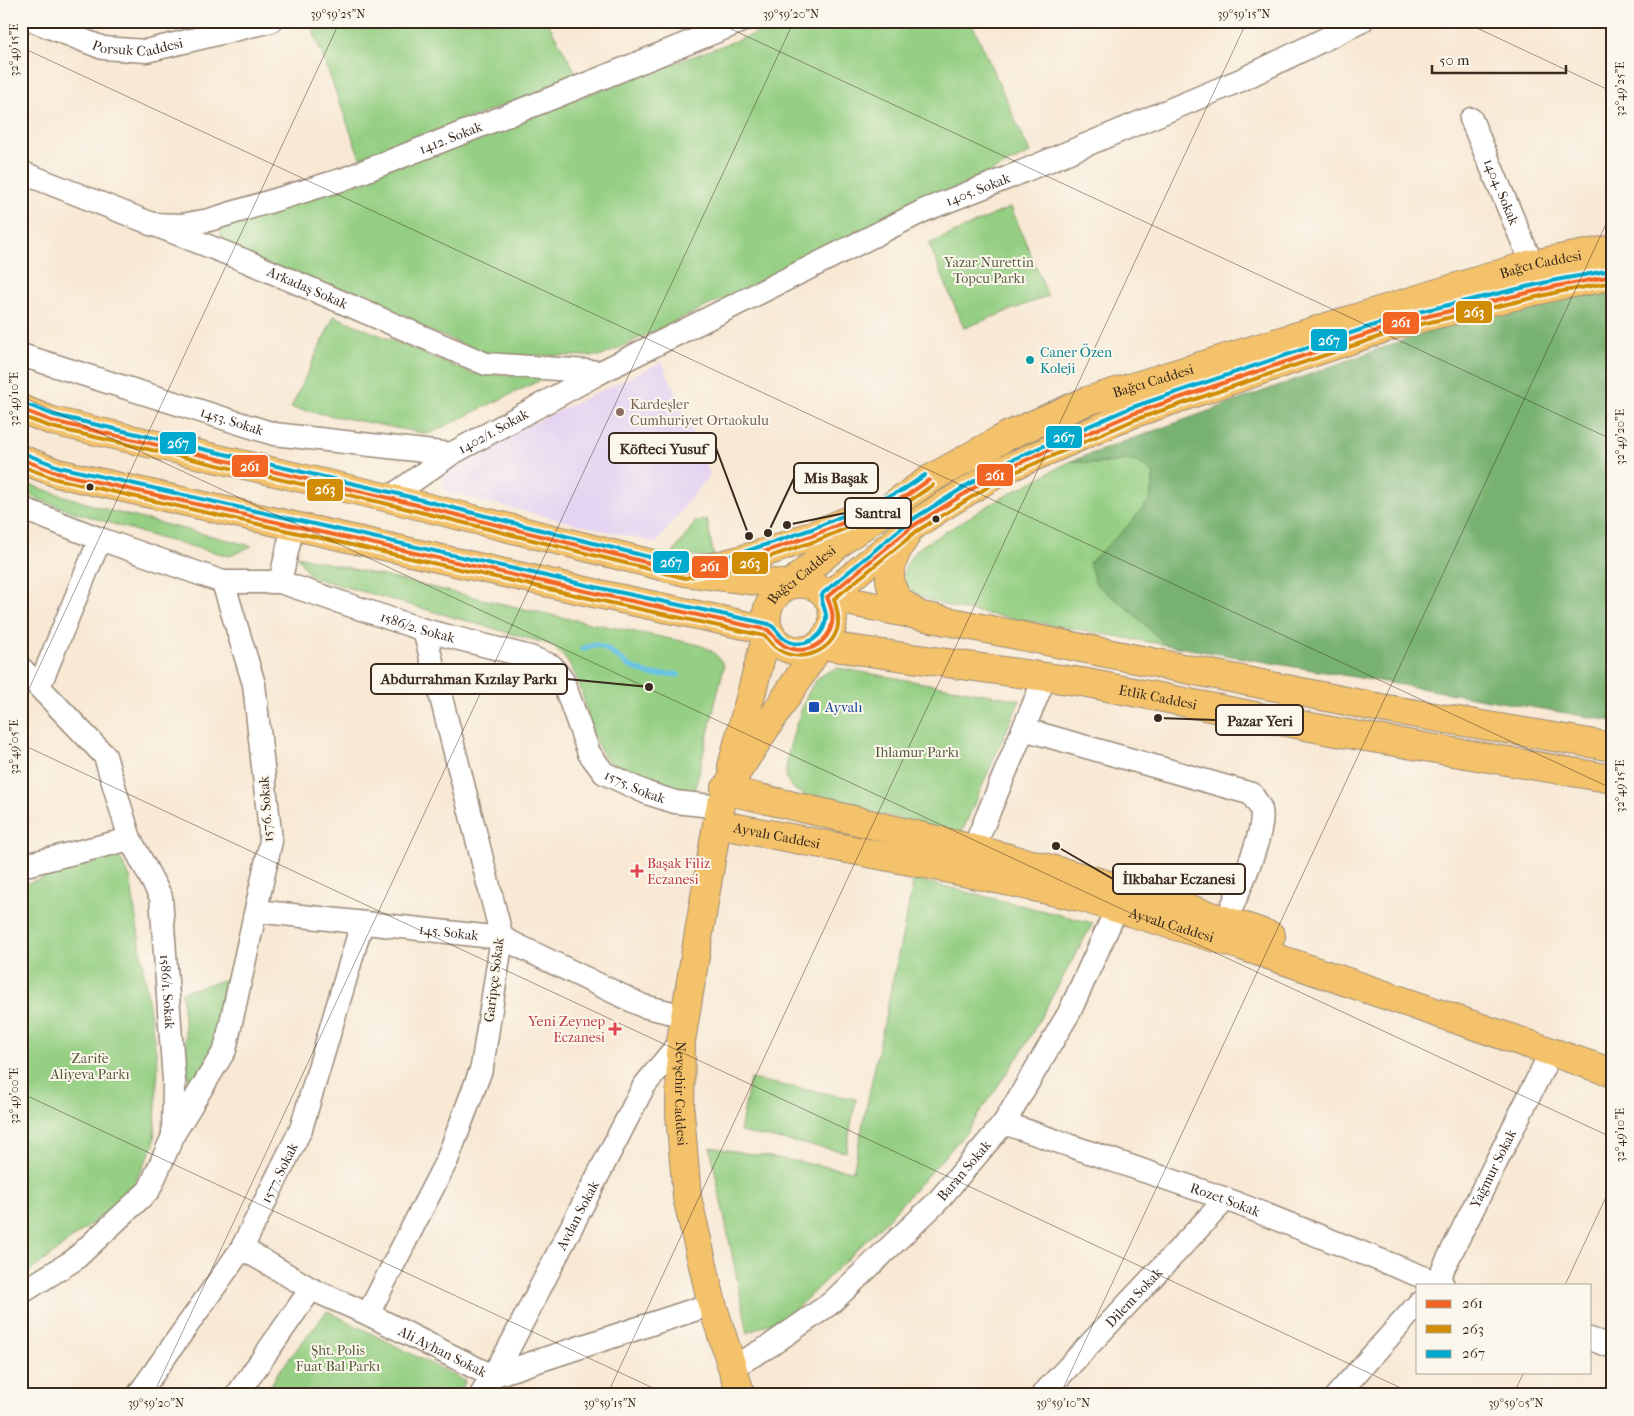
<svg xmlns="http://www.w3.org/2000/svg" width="1634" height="1416" font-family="'IM FELL French Canon',serif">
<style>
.built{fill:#e4d3f2}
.green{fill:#95cf83;stroke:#687c50}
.forest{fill:#78b271;stroke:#5a6e48}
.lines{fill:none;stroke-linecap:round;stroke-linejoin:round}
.stream{stroke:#67c2e5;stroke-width:5.5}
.minor-casing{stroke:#9a8979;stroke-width:25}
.major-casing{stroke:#9a8979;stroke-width:30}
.minor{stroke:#fff;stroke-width:22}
.major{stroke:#f3c26a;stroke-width:28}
.bus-1-casing{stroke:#fbf7ec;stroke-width:8}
.bus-2-casing{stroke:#fbf7ec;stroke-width:8}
.bus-3-casing{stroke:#fbf7ec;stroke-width:8}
.bus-1{stroke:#f26522;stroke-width:4}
.bus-2{stroke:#d18d06;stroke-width:4}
.bus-3{stroke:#00a9ce;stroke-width:4}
.ticks{fill:none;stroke:#3b2a1e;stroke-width:1;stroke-opacity:0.45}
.culture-dot{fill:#0f9aa8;stroke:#fbf7ec;stroke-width:2}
.education-dot{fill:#8d6e63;stroke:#fbf7ec;stroke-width:2}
.bus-dot{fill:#3b2a1e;stroke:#fbf7ec;stroke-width:2}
.transit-dot{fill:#1a4fb4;stroke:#fbf7ec;stroke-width:2}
.health-dot{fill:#e0444e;stroke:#fbf7ec;stroke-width:2}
.labels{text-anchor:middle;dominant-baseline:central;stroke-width:4;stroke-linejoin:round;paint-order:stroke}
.street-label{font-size:14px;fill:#3b2a1e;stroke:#fbf7ec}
.park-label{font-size:14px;fill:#565c3c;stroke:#fbf7ec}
.culture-label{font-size:14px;fill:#0d838f;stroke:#fbf7ec;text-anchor:start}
.education-label{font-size:14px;fill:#785e54;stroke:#fbf7ec;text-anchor:start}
.transit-label{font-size:14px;fill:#164399;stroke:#fbf7ec;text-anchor:start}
.health-label{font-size:14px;fill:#be3a42;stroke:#fbf7ec;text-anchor:start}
.leader{fill:none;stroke:#3b2a1e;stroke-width:2}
.callout-dot{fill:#3b2a1e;stroke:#fbf7ec;stroke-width:2}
.callout{fill:#fbf7ec;stroke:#3b2a1e;stroke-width:2}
.callout-label{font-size:15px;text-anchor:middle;font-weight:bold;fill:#3b2a1e}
.line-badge{stroke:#fbf7ec;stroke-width:2}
.badge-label{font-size:14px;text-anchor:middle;font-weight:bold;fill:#fff}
.neatline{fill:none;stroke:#3b2a1e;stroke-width:2}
.ticks-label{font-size:12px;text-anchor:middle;fill:#3b2a1e}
</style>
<rect width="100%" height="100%" fill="#fbf7ec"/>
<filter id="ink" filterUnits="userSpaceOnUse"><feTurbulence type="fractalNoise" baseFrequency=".02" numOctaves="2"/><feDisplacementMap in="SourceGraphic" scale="10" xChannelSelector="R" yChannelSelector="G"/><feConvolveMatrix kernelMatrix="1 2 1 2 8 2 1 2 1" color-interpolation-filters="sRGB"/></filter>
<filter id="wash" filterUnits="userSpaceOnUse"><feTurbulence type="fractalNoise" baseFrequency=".0096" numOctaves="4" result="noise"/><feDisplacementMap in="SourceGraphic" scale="20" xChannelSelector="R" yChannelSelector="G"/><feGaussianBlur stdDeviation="1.12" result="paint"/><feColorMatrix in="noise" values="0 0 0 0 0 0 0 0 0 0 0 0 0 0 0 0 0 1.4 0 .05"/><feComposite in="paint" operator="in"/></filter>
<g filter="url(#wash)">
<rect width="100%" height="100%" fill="#f8e8d4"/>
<path class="built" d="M662 362 710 474 656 543 446 492 442 485 443 473 451 462Z"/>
<g class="green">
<path d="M319 21H547L579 78 360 158 311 25Z"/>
<path d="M790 21H971L1030 153 602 356 489 355 219 244 222 223 370 174Z"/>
<path d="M1011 207 1048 296 964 328 929 244Z"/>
<path d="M334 316 473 374 549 376 428 434 291 408Z"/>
<path d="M1127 460 1139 462 1154 474 1150 500 1127 527 1096 584 1130 610 1166 645 954 608C919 597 881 587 920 547L996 501 1071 461 1098 464Z"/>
<path d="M21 482 111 511 252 546 230 556 162 539 71 511 21 493Z"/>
<path d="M707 519 714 558 673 553 696 521Z"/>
<path d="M297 556 555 616 686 642C704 646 714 648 724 666L693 797C681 794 668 791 656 787 647 784 638 779 628 774 623 772 616 770 612 766 577 730 594 671 548 644L311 577Z"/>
<path d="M838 668 1020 700 961 834 807 796C798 792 791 789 787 779 781 764 802 703 811 688 817 676 826 672 838 668Z"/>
<path d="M118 855 130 877 158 1066 154 1145 129 1194 32 1270 21 1277V885Z"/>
<path d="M914 879 1093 923 1022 1051 965 1134 884 1223 793 1312 748 1333 710 1147 853 1171Z"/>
<path d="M231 978 217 1047 190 1101 182 992Z"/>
<path d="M750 1079 856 1099 846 1152 740 1132Z"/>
<path d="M327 1311 465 1381 460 1395H266L277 1374Z"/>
</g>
<path class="forest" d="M1613 286V721L1166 645 1130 610 1096 584 1089 563 1127 527 1150 500 1154 474 1139 462 1127 460 1098 464 1071 461 1459 320Z"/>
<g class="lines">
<path class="stream" d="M582 649 596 645 605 648 631 667 651 675 673 674 678 675"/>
</g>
</g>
<g filter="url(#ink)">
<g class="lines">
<g class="minor-casing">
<g id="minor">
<path id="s1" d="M34 21 103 48 146 51 271 21"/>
<path id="s2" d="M1471 119 1532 264"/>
<path id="s3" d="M21 172 246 261 486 364 601 372"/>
<path id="s4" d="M150 224 182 225 209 220 344 179 552 98 742 21"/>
<path id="s5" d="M21 355 274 434 451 454"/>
<path id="s6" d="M389 498 451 454 601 372 925 210 1007 178 1241 80 1362 21"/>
<path d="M21 508 100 539 223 582"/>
<path id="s7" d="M280 582 424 630 530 657 552 666 563 681 589 753 604 773 647 793 675 802 721 807"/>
<path id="s8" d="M21 668 105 756 130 839 161 897 174 1081 173 1136 149 1190 74 1260 21 1293"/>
<path d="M39 687 100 539"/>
<path d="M1023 729 1252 794C1254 799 1260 805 1261 810 1267 832 1235 898 1226 921"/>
<path d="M973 850 1045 677"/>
<path d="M21 866 130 839"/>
<path id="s9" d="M256 911 502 938 643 1006 685 1016"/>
<path id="s10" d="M1004 1123 1226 1199 1443 1285"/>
<path d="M173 1135 225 1050 271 841 254 684 223 582H280L293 525"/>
<path id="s11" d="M242 1248 311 1289 368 1314 492 1376 712 1304"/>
<path id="s12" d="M1435 1285 1551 1052"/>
<path d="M368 1314 447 1160 482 1067 502 938 424 630"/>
<path d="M1590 1339 1613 1347"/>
<path id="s13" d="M733 1367 771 1345 831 1303 937 1202 1004 1123 1069 1013 1117 908"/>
<path id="s14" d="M138 1395 242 1248 301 1129 362 923"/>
<path d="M237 1395 311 1289"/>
<path id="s15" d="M481 1395 508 1350 644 1086 681 1041"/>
<path id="s16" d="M1042 1395 1226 1199"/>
<path d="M1337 1395 1418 1304"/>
</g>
</g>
<g class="major-casing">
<g id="major">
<path d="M21 409 52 421 389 498 685 572 789 585C819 579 837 597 832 627L725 790"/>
<path d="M21 459 57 473 603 595 768 630"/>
<path d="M905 537C892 556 882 581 899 600 904 606 912 610 918 615"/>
<path d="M706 568C759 558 809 537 859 516"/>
<path d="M827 597 913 526 940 508 1001 471 1132 414 1403 322 1557 286 1613 276"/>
<path d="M827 597 1381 708 1613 747"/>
<path id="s17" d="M820 645C816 646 810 650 806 650 766 656 750 605 789 585L847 537 930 479 1007 436 1087 401 1532 264 1613 249"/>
<path id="s18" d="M820 645 1082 682 1331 731 1613 779"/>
<path d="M732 766 768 630"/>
<path d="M725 790C908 833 1094 874 1271 936"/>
<path id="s19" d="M721 805 717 824 681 1041 680 1113 687 1197 712 1304 741 1395"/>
<path id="s20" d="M717 824 931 865 1080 897 1242 946 1613 1073"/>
</g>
</g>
<use href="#minor" class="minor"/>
<use href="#major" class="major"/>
<g class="bus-1-casing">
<g id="bus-1">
<path d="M21 409 52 421 389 498 685 572 737 561 814 535 906 496 929 480"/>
<path d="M21 459 57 473 603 595 768 630C775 638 782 647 793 649 815 654 836 635 832 612 831 607 829 602 827 597L913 526 1001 471 1132 414 1403 322 1557 286 1613 276"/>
</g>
</g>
<g class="bus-2-casing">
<g id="bus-2">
<path d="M21 416 51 427 388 504 685 578 739 567 816 541 908 502 933 485"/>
<path d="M21 466 56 479 602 601 765 636C768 639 771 644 775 647 796 664 828 655 837 630 840 620 837 609 834 599L917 531 1004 477 1134 420 1405 328 1558 292 1613 282"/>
</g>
</g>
<g class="bus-3-casing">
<g id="bus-3">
<path d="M23 403 54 415 390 492 685 566 735 555 812 529 903 490 925 475"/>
<path d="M23 453 59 467 604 589 769 624C775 627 778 633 783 638 801 652 827 638 826 615 825 607 819 600 823 593L910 521 998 466 1130 408 1401 316 1556 280 1612 270"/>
</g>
</g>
<use href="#bus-1" class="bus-1"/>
<use href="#bus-2" class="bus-2"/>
<use href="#bus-3" class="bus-3"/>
</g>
</g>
<path class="ticks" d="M714 21 1613 440M1462 21 1613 92M21 47 1613 789M21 396 1613 1138M21 706 340 21M21 744 1416 1395M21 1093 668 1395M1565 1285 1613 1182M153 1395 794 21M607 1395 1247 21M1060 1395 1613 209M1513 1395 1524 1372"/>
<circle class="culture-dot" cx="1030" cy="360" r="5"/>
<circle class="education-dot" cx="620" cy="412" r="5"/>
<g class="bus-dot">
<circle cx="90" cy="487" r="4.5"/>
<circle cx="936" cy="519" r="4.5"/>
</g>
<rect class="transit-dot" x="808" y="701" width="12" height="12" rx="2.5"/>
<g class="health-dot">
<path d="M634.5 863.5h5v5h5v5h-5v5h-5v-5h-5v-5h5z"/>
<path d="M612.5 1021.5h5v5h5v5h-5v5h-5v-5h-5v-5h5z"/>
</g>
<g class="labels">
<g class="street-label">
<text stroke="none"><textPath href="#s1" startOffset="109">Porsuk Caddesi</textPath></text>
<text stroke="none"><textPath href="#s4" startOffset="315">1412. Sokak</textPath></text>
<text stroke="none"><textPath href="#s6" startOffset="666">1405. Sokak</textPath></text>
<text stroke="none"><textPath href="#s2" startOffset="79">1404. Sokak</textPath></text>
<text stroke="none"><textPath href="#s17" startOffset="941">Bağcı Caddesi</textPath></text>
<text stroke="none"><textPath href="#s3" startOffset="309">Arkadaş Sokak</textPath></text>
<text stroke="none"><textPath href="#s17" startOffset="536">Bağcı Caddesi</textPath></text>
<text stroke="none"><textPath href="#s5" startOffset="221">1453. Sokak</textPath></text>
<text stroke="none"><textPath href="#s6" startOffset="124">1402/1. Sokak</textPath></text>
<text stroke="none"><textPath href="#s17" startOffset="131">Bağcı Caddesi</textPath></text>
<text stroke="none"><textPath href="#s7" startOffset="145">1586/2. Sokak</textPath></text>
<text stroke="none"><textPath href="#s18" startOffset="342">Etlik Caddesi</textPath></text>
<text stroke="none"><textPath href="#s7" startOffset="439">1575. Sokak</textPath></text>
<text transform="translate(266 809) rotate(-94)">1576. Sokak</text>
<text stroke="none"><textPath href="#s20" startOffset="61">Ayvalı Caddesi</textPath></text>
<text stroke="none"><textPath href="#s20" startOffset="466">Ayvalı Caddesi</textPath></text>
<text stroke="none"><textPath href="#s9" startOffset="194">145. Sokak</textPath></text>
<text transform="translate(494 980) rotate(-83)">Garipçe Sokak</text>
<text stroke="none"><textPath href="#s8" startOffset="369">1586/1. Sokak</textPath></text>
<text stroke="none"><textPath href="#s19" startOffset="292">Nevşehir Caddesi</textPath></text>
<text stroke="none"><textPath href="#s12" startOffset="130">Yağmur Sokak</textPath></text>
<text stroke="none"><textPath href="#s13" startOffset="305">Baran Sokak</textPath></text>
<text stroke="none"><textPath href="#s14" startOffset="264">1577. Sokak</textPath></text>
<text stroke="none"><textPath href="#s10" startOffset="234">Rozet Sokak</textPath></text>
<text stroke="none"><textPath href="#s15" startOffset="204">Avdan Sokak</textPath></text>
<text stroke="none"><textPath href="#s16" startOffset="134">Dilem Sokak</textPath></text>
<text stroke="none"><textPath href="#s11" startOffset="226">Ali Ayhan Sokak</textPath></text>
</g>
<g class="park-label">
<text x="989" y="262">Yazar Nurettin<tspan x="989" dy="16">Topcu Parkı</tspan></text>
<text x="917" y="752">Ihlamur Parkı</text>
<text x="90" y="1058">Zarife<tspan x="90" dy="16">Aliyeva Parkı</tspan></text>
<text x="338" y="1350">Şht. Polis<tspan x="338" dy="16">Fuat Bal Parkı</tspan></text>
</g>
<g class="culture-label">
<text x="1040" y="352">Caner Özen<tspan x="1040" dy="16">Koleji</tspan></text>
</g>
<g class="education-label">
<text x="630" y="404">Kardeşler<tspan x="630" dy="16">Cumhuriyet Ortaokulu</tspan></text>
</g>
<g class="transit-label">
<text x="825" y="707">Ayvalı</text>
</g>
<g class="health-label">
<text x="647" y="863">Başak Filiz<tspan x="647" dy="16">Eczanesi</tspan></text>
<text x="605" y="1021" text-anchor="end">Yeni Zeynep<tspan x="605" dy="16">Eczanesi</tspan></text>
</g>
</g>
<path class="leader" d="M749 536L716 448M768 533L794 478M787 525L845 513M649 687L567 679M1158 718L1216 720M1056 846L1113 879"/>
<g class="callout-dot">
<circle cx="749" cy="536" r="5"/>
<circle cx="768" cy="533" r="5"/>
<circle cx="787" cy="525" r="5"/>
<circle cx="649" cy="687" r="5"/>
<circle cx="1158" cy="718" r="5"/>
<circle cx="1056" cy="846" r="5"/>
</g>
<g class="callout">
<rect x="609" y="433" width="107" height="30" rx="5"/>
<rect x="794" y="463" width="84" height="30" rx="5"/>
<rect x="845" y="498" width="66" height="30" rx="5"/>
<rect x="371" y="664" width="196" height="30" rx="5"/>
<rect x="1216" y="705" width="87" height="30" rx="5"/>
<rect x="1113" y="864" width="132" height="30" rx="5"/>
</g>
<g class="callout-label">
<text x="663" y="454">Köfteci Yusuf</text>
<text x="836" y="483">Mis Başak</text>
<text x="878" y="518">Santral</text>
<text x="469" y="684">Abdurrahman Kızılay Parkı</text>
<text x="1260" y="726">Pazar Yeri</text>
<text x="1179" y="884">İlkbahar Eczanesi</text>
</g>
<g class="line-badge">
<rect x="1455" y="300" width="38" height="24" rx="5" fill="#d18d06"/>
<rect x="1382" y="311" width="38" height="24" rx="5" fill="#f26522"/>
<rect x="1310" y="328" width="38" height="24" rx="5" fill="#00a9ce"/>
<rect x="1045" y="425" width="38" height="24" rx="5" fill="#00a9ce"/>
<rect x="159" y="431" width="38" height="24" rx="5" fill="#00a9ce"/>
<rect x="231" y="454" width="38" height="24" rx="5" fill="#f26522"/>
<rect x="976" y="463" width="38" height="24" rx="5" fill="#f26522"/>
<rect x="306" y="478" width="38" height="24" rx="5" fill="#d18d06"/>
<rect x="652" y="550" width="38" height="24" rx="5" fill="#00a9ce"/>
<rect x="731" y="551" width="38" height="24" rx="5" fill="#d18d06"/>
<rect x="691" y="555" width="38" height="24" rx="5" fill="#f26522"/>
</g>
<g class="badge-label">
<text x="1474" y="317">263</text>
<text x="1401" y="327">261</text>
<text x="1329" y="345">267</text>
<text x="1064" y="442">267</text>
<text x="178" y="448">267</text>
<text x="250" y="471">261</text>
<text x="995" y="480">261</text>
<text x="325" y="494">263</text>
<text x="671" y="567">267</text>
<text x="750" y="568">263</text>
<text x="710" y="571">261</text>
</g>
<rect width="1634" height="1416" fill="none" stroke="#fbf7ec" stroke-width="55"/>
<rect x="1416" y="1284" width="175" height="90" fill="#fbf7ec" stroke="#aea59a"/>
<rect x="1426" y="1300" width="25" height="8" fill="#f26522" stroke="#aea59a"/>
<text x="1462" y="1308" font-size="15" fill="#3b2a1e">261</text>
<rect x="1426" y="1325" width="25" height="8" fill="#d18d06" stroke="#aea59a"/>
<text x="1462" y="1334" font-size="15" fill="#3b2a1e">263</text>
<rect x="1426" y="1350" width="25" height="8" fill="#00a9ce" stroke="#aea59a"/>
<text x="1462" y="1358" font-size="15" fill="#3b2a1e">267</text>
<path d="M1432 65v8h134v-8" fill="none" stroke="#3b2a1e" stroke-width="2.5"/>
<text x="1439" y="65" font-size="15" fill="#3b2a1e" stroke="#fbf7ec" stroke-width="4" paint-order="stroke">50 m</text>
<rect x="28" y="28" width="1578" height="1360" class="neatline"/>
<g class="ticks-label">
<text x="338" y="18">39°59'25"N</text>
<text x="791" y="18">39°59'20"N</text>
<text x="1244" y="18">39°59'15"N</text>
<text transform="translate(14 50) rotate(-90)" y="4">32°49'15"E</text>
<text transform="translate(1620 89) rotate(-90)" y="4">32°49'25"E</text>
<text transform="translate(14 399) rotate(-90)" y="4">32°49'10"E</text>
<text transform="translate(1620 437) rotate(-90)" y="4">32°49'20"E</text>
<text transform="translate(14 747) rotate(-90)" y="4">32°49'05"E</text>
<text transform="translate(1620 786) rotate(-90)" y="4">32°49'15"E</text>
<text transform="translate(14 1096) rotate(-90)" y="4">32°49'00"E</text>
<text transform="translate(1620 1135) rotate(-90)" y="4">32°49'10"E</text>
<text x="156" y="1407">39°59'20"N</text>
<text x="610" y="1407">39°59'15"N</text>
<text x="1063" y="1407">39°59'10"N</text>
<text x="1516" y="1407">39°59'05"N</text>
</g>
</svg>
